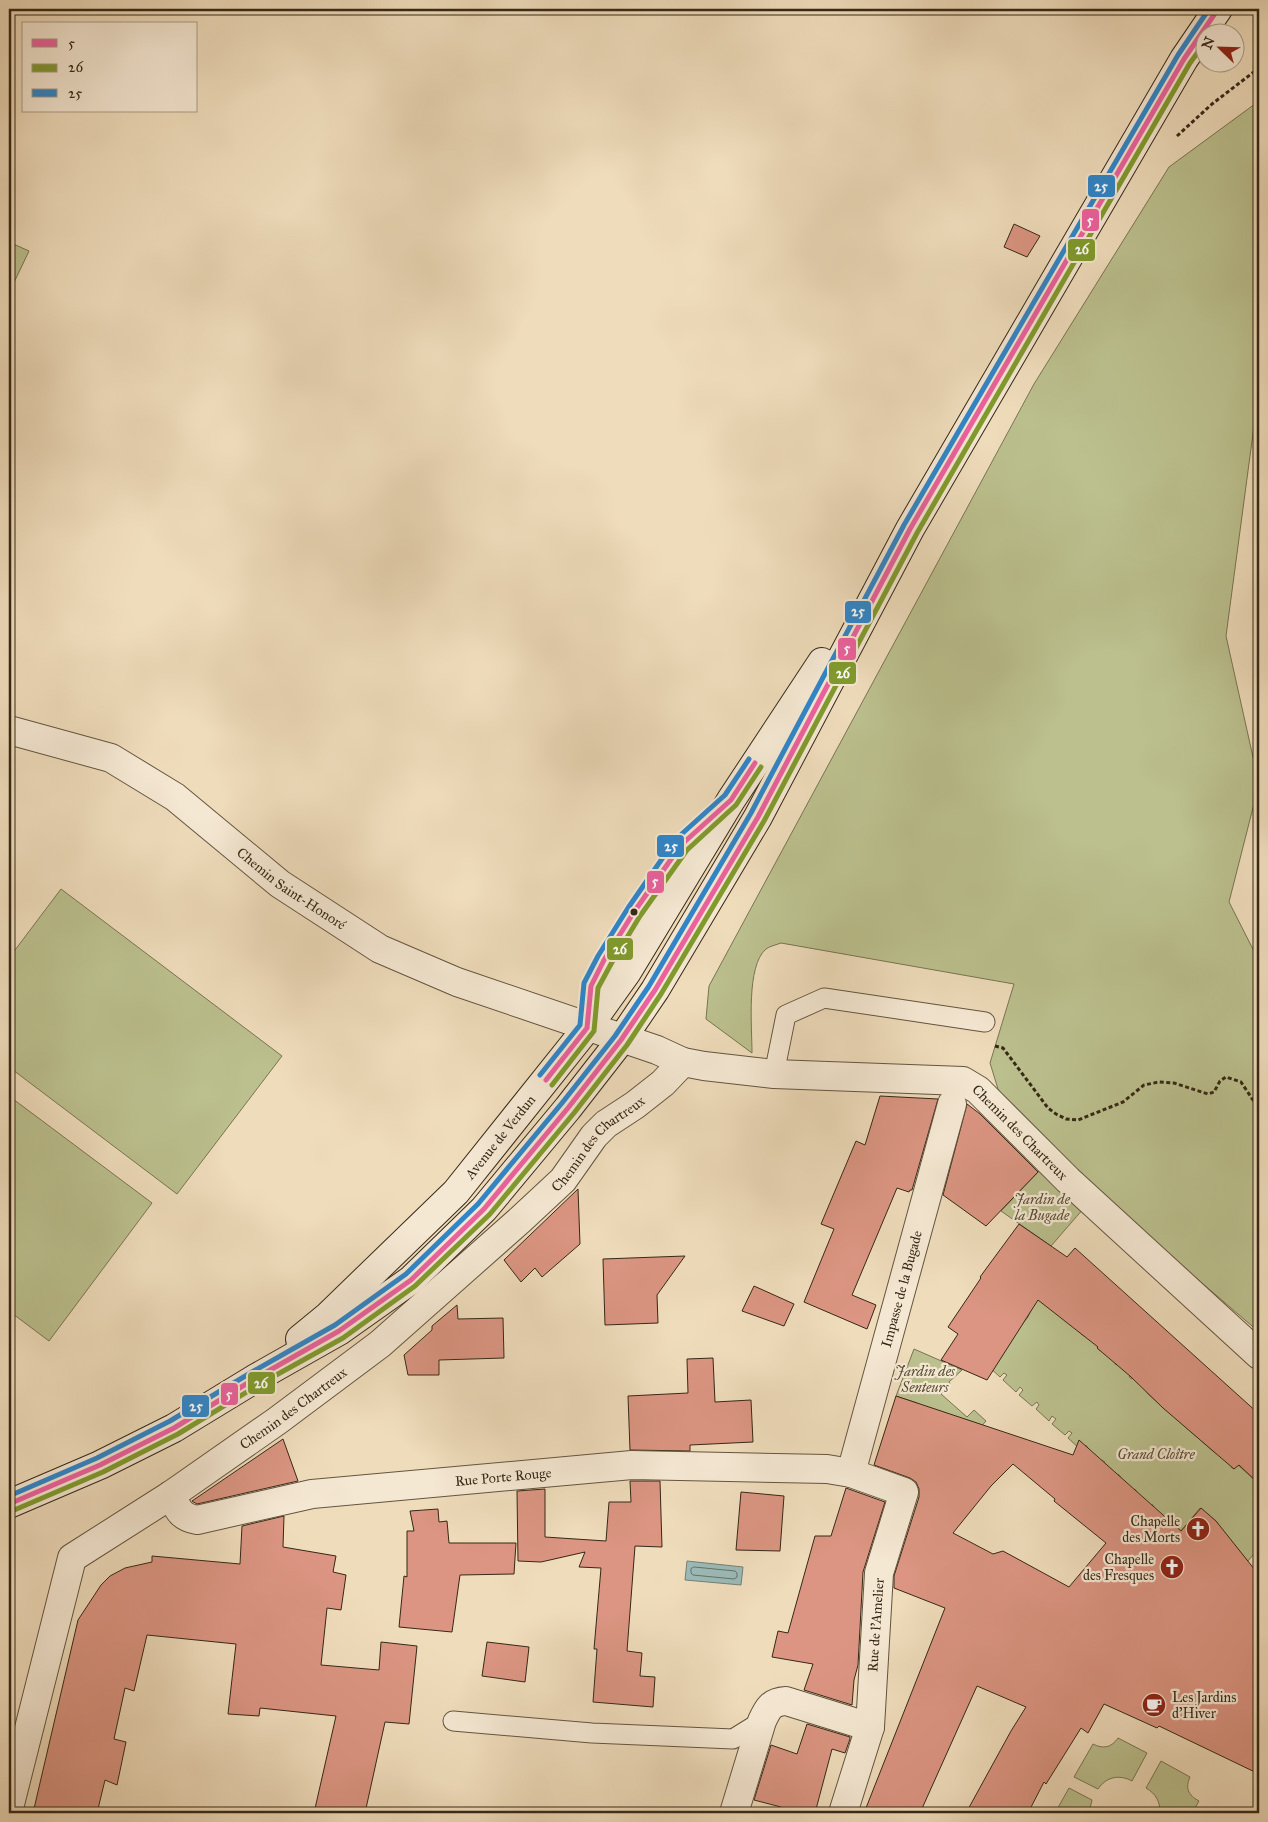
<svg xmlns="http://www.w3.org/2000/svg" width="1268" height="1822" font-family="'IM FELL Great Primer',serif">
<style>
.green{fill:#bbc08e;stroke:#787452}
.water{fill:#9bbab7;stroke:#738077}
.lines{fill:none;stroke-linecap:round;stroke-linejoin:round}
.shore{stroke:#687167;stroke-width:1}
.building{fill:#db9582;stroke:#362817;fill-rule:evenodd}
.service-casing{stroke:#645540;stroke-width:21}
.minor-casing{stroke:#645540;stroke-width:30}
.secondary-casing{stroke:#362817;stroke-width:30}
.path{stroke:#362817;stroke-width:3;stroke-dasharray:4 2.5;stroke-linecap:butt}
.service{stroke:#f5e8d3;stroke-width:19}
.minor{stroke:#f5e8d3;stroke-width:28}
.secondary{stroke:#f5e8d3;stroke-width:28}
.bus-1-casing{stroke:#f5e8d3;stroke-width:9}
.bus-2-casing{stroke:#f5e8d3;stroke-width:9}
.bus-3-casing{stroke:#f5e8d3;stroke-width:9}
.bus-1{stroke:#ec619f;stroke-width:5}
.bus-2{stroke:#809b2d;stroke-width:5}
.bus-3{stroke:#2f86cb;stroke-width:5}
.bus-dot{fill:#362817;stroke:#f5e8d3;stroke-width:2}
.labels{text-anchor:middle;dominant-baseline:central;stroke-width:4.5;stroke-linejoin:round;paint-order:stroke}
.street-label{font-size:14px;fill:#362817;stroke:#f5e8d3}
.park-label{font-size:14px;font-style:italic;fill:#574e35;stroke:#f5e8d3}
.poi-label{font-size:14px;fill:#362817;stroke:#f5e8d3;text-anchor:end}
.line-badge{stroke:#f5e8d3;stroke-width:2}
.badge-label{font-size:14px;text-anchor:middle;font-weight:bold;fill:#fff}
</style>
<rect width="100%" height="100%" fill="#efdcbb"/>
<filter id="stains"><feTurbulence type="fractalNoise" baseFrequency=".004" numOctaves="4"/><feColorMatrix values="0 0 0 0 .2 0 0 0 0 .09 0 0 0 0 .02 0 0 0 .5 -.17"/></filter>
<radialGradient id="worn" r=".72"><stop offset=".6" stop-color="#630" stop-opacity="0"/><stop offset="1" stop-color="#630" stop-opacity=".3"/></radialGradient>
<g class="green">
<path d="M1259 101V406L1256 411 1226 636 1259 784 1229 902 1259 961V1332L1006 1115 990 1063 1014 984 781 943C776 945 770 946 766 949 746 966 752 1027 752 1053L706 1019 709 986 1034 384 1169 167Z"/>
<path d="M9 242 29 251 9 293Z"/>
<path d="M61 889 282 1056 177 1194 9 1067V958Z"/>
<path d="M9 1096 152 1203 49 1341 9 1311Z"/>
<path d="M1040 1170 1084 1208 1051 1246 1001 1211Z"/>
<path d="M1038 1292 1080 1333 1084 1336 1088 1331 1101 1343 1097 1348 1100 1351 1104 1347 1117 1358 1114 1362 1116 1365 1121 1361 1133 1372 1129 1377 1132 1379 1136 1375 1148 1394 1214 1452 1217 1454 1221 1450 1235 1462 1231 1467 1234 1469 1238 1465 1259 1484V1548L1235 1576 1198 1547 1218 1523 1216 1521 1200 1508 1177 1536 1167 1526 1171 1521 1167 1519 1163 1523 1150 1511 1154 1507 1152 1504 1147 1509 1134 1497 1137 1492 1135 1489 1130 1493 1117 1481 1121 1477 1118 1474 1114 1479 1101 1467 1105 1462 1102 1460 1097 1464 1085 1453 1088 1448 1086 1445 1081 1450 1068 1438 1072 1433 1069 1431 1065 1435 1052 1424 1056 1419 1052 1416 1049 1421 1036 1409 1039 1405 1037 1402 1032 1406 1019 1395 1023 1390 1020 1387 1016 1392 1003 1380 1007 1375 1004 1373 1000 1377 988 1366 1028 1317Z"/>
<path d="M914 1349 962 1370 949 1382 950 1384 941 1394 967 1417 974 1410 986 1421 958 1453 917 1403 896 1396Z"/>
<path d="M1118 1738 1147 1753 1132 1781C1119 1774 1106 1777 1098 1789L1074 1777 1093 1744C1103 1749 1111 1748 1118 1738Z"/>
<path d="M1161 1761 1190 1777C1185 1788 1188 1795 1199 1801L1192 1813H1160C1160 1801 1156 1794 1146 1788Z"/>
<path d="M1069 1788 1092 1800 1089 1813H1055Z"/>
</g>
<path class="water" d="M687 1561 743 1567 741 1585 685 1580Z"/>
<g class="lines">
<path class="shore" d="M694 1567 735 1571 737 1573V1577L734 1579 693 1575 691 1573V1569Z"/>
</g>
<g class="building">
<path d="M1014 224 1040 236 1027 257 1004 247Z"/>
<path d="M880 1096 938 1099 912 1190H910L909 1192 897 1188 852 1295 876 1305 867 1329 804 1302 834 1229 821 1224 856 1141 865 1145Z"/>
<path d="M967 1104 980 1114 1038 1172 986 1226 943 1195Z"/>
<path d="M578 1189 580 1244 542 1277 535 1268 521 1282 504 1260Z"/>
<path d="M1019 1224 1067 1257 1075 1248 1259 1414V1484L1239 1465 1234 1469 1163 1408 1130 1376 1097 1348 1098 1347 1038 1300 987 1380 941 1360 958 1334 948 1327 981 1278 980 1277Z"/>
<path d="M685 1256 657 1295 658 1323 605 1325 603 1259Z"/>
<path d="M754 1286 794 1304 784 1326 742 1311Z"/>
<path d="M457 1305 458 1319 503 1318 504 1358 439 1360V1375H408L404 1355 432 1330V1326Z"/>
<path d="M713 1358 715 1402 751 1400 753 1442 690 1445V1451L630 1450 628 1396 688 1393 687 1359Z"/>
<path d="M896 1396 1073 1455 1079 1440 1181 1531 1201 1508 1216 1521 1259 1575V1774L1159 1726 1157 1728 1104 1704 1088 1733 1081 1728 1046 1784 1044 1782 1028 1813H966L1011 1731 1026 1707 977 1686 920 1813H864L945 1608 894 1588V1576L919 1497V1489L916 1482 910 1478 874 1465ZM1013 1464 1055 1499 1054 1501 1106 1543 1069 1587 1003 1551 993 1554 953 1533 991 1486Z"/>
<path d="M283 1439 298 1481 197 1504 192 1501Z"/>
<path d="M630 1481H660L662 1547 635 1546 627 1651 642 1653 640 1676 655 1677 653 1707 593 1702 597 1649H594L601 1568 579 1567 585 1552 541 1562 518 1561 517 1491 545 1489V1537L606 1541 609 1502H631Z"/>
<path d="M846 1488 885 1502 863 1572 858 1665 854 1680 852 1705 804 1690 813 1664 772 1657 778 1631 788 1633 815 1536H831Z"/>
<path d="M741 1492 784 1496 780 1551 736 1550Z"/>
<path d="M438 1509 439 1522 447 1521 449 1543H516L514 1574 460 1575 452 1632 399 1627 404 1576 407 1577V1531H414L410 1511Z"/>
<path d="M284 1516 283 1547 336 1556 333 1572 346 1575 341 1610 327 1608 321 1665 379 1670 381 1642 417 1646 409 1724 385 1722 365 1813H314L336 1716 260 1708 259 1716 228 1714 236 1644 147 1635 134 1691 125 1688 114 1739 126 1742 117 1785 105 1780 97 1813H33L78 1620 101 1585 110 1576 125 1568 152 1562V1556L240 1564 242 1526Z"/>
<path d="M487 1642 529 1647 525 1682 482 1676Z"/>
<path d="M807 1724 850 1737V1739L845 1753 832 1749 815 1813H780L781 1807 754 1800 771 1745 797 1754Z"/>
</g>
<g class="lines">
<g class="service-casing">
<g id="service">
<path d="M587 1025 591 986 604 960 634 912 681 845 715 814"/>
<path d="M774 1074 786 1015 824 998 985 1022"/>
<path d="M453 1721 592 1733 733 1739 762 1721"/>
</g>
</g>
<g class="minor-casing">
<g id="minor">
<path id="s1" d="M9 730 111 758 175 797 280 884 380 949 457 982 657 1050 683 1062 704 1066 774 1074 963 1081 978 1090 1068 1180 1259 1355"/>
<path id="s2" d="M851 1473 952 1104"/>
<path id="s3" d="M171 1495C178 1509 180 1517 197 1520L312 1494 632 1465 827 1469 851 1473 904 1492 879 1573 870 1727 843 1813"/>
<path id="s4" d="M9 1808 72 1558 171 1495 277 1421 380 1344 520 1220 563 1180 594 1136 606 1124 635 1105 663 1083 683 1062"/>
<path d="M734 1813 762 1721C768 1708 771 1702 786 1701L870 1727"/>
</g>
</g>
<g class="secondary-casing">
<g id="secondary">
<path id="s5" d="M300 1339 328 1316 456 1192 587 1028 627 972 731 800 822 662"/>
<path d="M9 1504 100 1465 174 1428 256 1378 339 1331 411 1280 484 1209 568 1108 621 1040 655 990 758 817 910 529 1184 59 1218 9"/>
</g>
</g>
<g class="path">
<path d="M1177 136 1212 104 1259 68"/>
<path d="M995 1046 1003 1048 1048 1108 1056 1114 1066 1119 1078 1120 1123 1102 1144 1085 1159 1082 1174 1083 1208 1094 1214 1092 1220 1081 1226 1077 1241 1082 1259 1109"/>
</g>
<use href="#service" class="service"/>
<use href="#minor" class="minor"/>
<use href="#secondary" class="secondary"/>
<g class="bus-1-casing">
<g id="bus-1">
<path d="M546 1080 587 1028 591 986 604 960 634 912 681 845 731 800 755 763"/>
<path d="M9 1504 100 1465 174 1428 256 1378 339 1331 411 1280 484 1209 568 1108 621 1040 655 990 758 817 910 529 1184 59 1218 9"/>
</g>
</g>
<g class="bus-2-casing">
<g id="bus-2">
<path d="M552 1085 594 1031 598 988 611 964 640 916 687 850 736 805 761 767"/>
<path d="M12 1511 103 1472 178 1434 260 1384 343 1338 415 1286 490 1214 574 1113 627 1045 661 994 764 821 917 533 1190 63 1206 41"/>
</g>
</g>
<g class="bus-3-casing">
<g id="bus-3">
<path d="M540 1075 580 1025 584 983 598 956 628 908 675 840 725 795 749 759"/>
<path d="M9 1496 97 1458 170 1421 252 1372 335 1325 406 1274 478 1204 562 1103 615 1036 649 986 751 813 904 525 1178 55 1209 9"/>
</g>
</g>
<use href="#bus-1" class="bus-1"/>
<use href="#bus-2" class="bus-2"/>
<use href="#bus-3" class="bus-3"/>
</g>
<defs>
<g id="church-disc" transform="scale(1.25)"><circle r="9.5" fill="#8f2418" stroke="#f5e8d3"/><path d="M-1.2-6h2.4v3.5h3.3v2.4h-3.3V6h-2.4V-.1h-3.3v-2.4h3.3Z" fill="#fff"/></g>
<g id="cafe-disc" transform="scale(1.25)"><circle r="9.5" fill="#8f2418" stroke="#f5e8d3"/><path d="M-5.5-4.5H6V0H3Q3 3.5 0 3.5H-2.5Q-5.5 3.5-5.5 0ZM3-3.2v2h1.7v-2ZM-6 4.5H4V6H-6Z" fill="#fff"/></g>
</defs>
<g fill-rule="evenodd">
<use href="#church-disc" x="1198" y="1529"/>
<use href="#church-disc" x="1172" y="1567"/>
<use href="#cafe-disc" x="1154" y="1705"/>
</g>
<circle class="bus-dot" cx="634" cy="912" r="4.5"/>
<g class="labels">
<g class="street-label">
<text stroke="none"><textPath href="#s1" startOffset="329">Chemin Saint-Honoré</textPath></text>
<text stroke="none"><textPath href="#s1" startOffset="1118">Chemin des Chartreux</textPath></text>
<text stroke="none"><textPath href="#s5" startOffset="285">Avenue de Verdun</textPath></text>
<text stroke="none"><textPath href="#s4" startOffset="930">Chemin des Chartreux</textPath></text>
<text stroke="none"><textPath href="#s2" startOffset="191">Impasse de la Bugade</textPath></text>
<text stroke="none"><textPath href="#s4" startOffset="525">Chemin des Chartreux</textPath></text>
<text stroke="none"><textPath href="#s3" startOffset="348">Rue Porte Rouge</textPath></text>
<text transform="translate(876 1625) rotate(-86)">Rue de l'Amelier</text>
</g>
<g class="park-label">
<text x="1042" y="1199">Jardin de<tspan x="1042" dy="16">la Bugade</tspan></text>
<text x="925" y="1371">Jardin des<tspan x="925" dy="16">Senteurs</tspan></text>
<text x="1156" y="1454">Grand Cloître</text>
</g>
<g class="poi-label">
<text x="1180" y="1521">Chapelle<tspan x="1180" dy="16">des Morts</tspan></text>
<text x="1154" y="1559">Chapelle<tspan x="1154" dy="16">des Fresques</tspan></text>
<text x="1172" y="1697" text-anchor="start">Les Jardins<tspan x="1172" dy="16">d'Hiver</tspan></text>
</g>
</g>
<g class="line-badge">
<rect x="1087" y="174" width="29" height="24" rx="5" fill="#2f86cb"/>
<rect x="1081" y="208" width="19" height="24" rx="5" fill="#ec619f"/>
<rect x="1067" y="238" width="29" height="24" rx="5" fill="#809b2d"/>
<rect x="844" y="600" width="28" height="24" rx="5" fill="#2f86cb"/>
<rect x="837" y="637" width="20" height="24" rx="5" fill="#ec619f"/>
<rect x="828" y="661" width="29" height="24" rx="5" fill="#809b2d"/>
<rect x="656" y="834" width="29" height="24" rx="5" fill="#2f86cb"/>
<rect x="646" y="870" width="19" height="24" rx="5" fill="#ec619f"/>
<rect x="606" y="937" width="28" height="24" rx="5" fill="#809b2d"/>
<rect x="247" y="1371" width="29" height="24" rx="5" fill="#809b2d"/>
<rect x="220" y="1382" width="19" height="24" rx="5" fill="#ec619f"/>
<rect x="181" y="1394" width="29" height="24" rx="5" fill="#2f86cb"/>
</g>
<g class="badge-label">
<text x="1101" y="191">25</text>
<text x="1090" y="225">5</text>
<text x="1082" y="254">26</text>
<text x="858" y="616">25</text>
<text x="847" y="653">5</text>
<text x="843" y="678">26</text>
<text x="671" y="851">25</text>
<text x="655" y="886">5</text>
<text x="620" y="954">26</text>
<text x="261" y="1388">26</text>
<text x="229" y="1399">5</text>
<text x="196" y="1411">25</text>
</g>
<rect width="1268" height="1822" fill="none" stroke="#efdcbb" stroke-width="30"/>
<rect x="10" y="10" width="1248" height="1802" fill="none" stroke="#362817" stroke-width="2.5"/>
<rect x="15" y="15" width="1238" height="1792" fill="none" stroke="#362817"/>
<rect x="22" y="22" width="175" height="90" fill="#f5e8d3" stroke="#a99b88"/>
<rect x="32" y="39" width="25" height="8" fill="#ec619f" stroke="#a99b88"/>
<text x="68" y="48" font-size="15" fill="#362817">5</text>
<rect x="32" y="64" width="25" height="8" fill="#809b2d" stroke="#a99b88"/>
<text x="68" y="72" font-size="15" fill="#362817">26</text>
<rect x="32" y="89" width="25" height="8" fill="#2f86cb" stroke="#a99b88"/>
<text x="68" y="98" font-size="15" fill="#362817">25</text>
<g transform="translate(1220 48) rotate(293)"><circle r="24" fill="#f5e8d3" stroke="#a99b88"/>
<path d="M0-4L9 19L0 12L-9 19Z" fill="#8f2418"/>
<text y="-8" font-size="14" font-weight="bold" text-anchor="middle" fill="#362817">N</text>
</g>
<rect width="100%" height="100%" filter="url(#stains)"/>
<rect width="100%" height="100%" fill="url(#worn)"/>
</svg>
